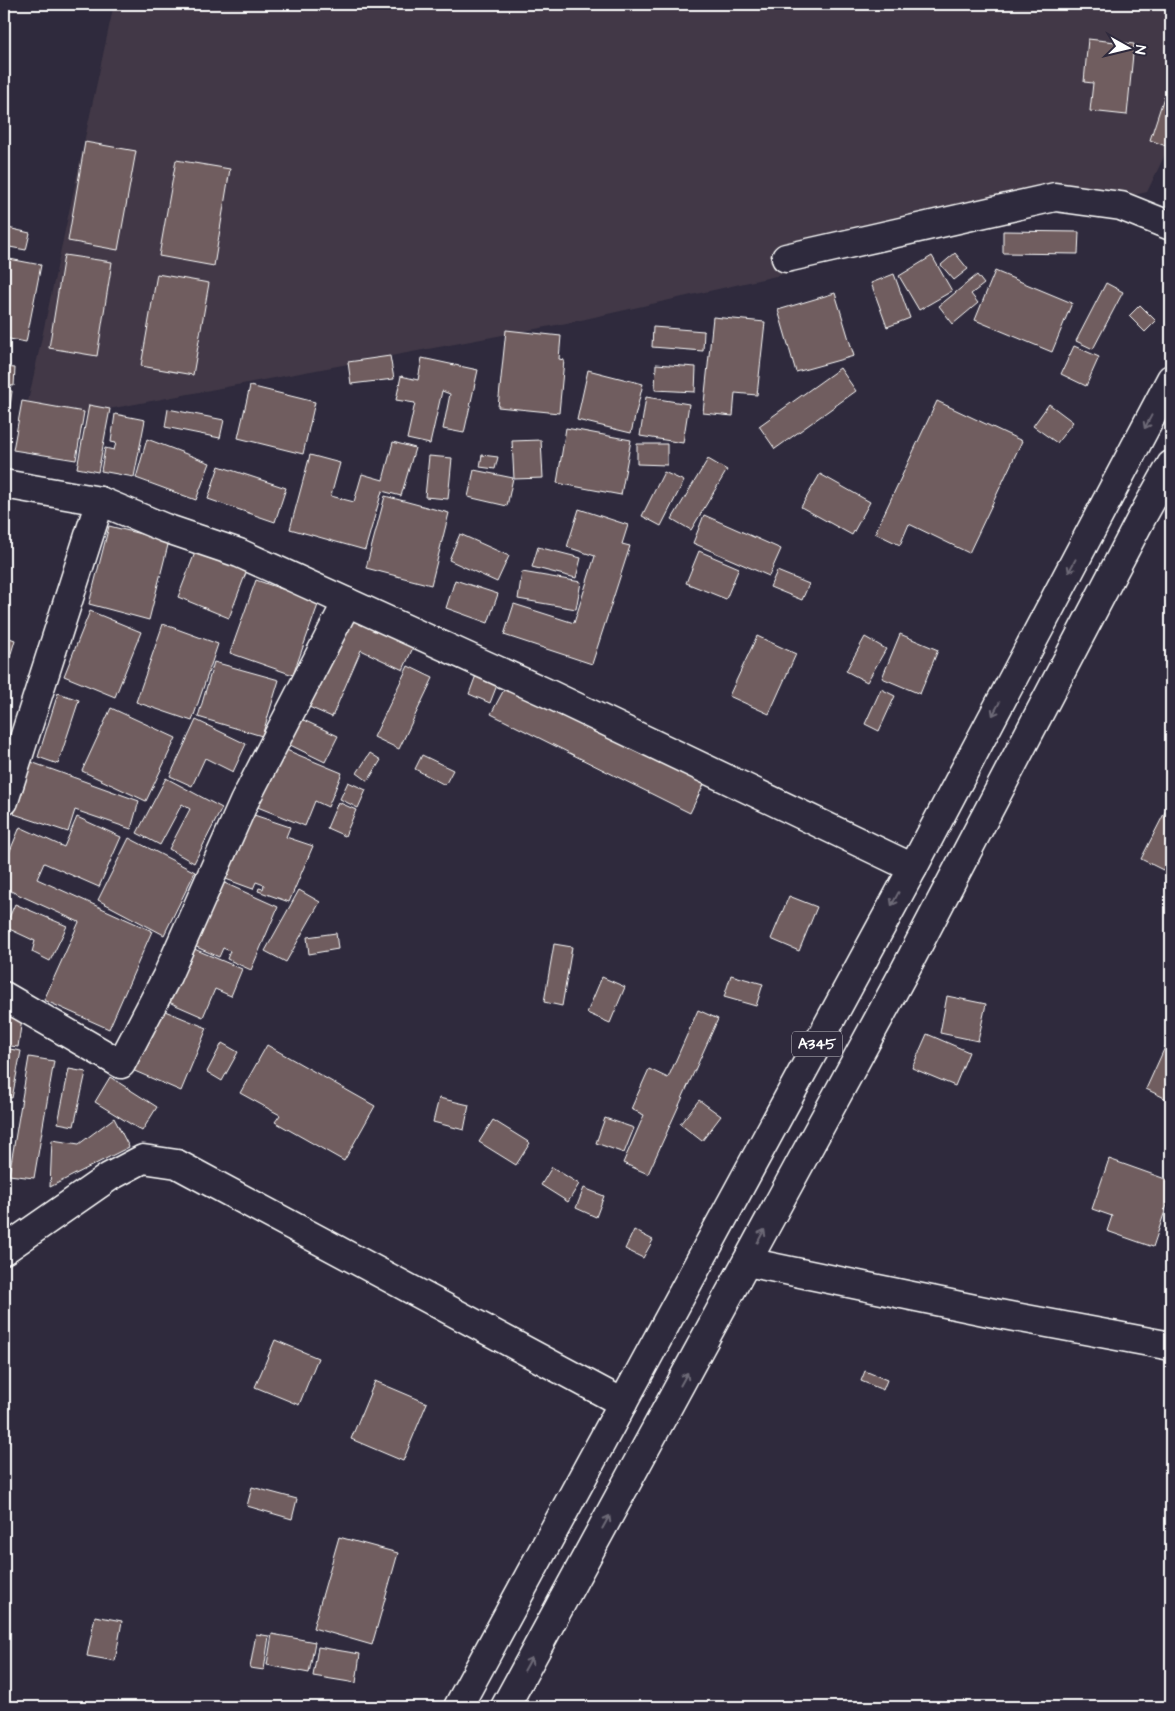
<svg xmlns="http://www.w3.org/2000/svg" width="1175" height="1711" font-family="'Architects Daughter',sans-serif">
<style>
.built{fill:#423947}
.building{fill:#705d5e;stroke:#fff}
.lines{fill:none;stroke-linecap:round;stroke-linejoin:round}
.street-casing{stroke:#fff;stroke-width:31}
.highway-casing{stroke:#fff;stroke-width:31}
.street{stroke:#2f2a3d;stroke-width:28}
.highway{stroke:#2f2a3d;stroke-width:28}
.oneway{stroke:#6d6a77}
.labels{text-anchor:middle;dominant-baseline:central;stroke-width:4;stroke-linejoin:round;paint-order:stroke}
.shield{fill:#2f2a3d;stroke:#c1bfc5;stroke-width:1}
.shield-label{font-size:15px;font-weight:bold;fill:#fff}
</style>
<rect width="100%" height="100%" fill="#2f2a3d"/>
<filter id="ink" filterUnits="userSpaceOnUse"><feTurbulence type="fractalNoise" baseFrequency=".02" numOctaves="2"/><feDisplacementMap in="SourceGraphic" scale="10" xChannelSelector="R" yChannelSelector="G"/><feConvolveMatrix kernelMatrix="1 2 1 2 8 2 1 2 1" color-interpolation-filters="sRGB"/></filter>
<g filter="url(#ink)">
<path class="built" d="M114 4H1171V142L1147 192 572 322 23 425Z"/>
<g class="building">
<path d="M1088 39 1134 44 1127 115 1090 111 1093 83 1084 82Z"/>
<path d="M1164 97 1171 100V132L1166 146 1150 140Z"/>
<path d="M85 142 136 151 118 250 68 241Z"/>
<path d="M176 160 230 169 214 266 159 256Z"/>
<path d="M8 228 30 233 26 250 4 246Z"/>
<path d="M1003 231 1079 232 1078 254 1003 253Z"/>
<path d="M955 253 968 269 954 280 941 265Z"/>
<path d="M64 255 112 262 97 356 49 348Z"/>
<path d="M932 256 952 291 919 310 899 276Z"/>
<path d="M4 258 41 265 26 342 4 338Z"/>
<path d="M995 271 1072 303 1052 352 975 320Z"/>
<path d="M157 274 209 283 193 375 141 366Z"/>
<path d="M894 274 910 318 887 327 871 283Z"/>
<path d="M977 275 984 284 971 294 978 303 953 324 939 306Z"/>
<path d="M1106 283 1123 292 1093 349 1076 341Z"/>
<path d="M835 293 854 356 796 372 778 310Z"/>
<path d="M1140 305 1156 321 1145 332 1129 316Z"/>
<path d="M713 317 765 322 757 395 735 393 733 416 703 413Z"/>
<path d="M653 327 704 331 703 351 652 347Z"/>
<path d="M506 330 561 336 559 359 564 360 559 413 498 407Z"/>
<path d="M1074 346 1099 357 1086 386 1061 374Z"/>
<path d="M390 356 394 379 351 384 348 362Z"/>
<path d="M422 358 478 370 464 433 443 429 450 394 442 391 430 444 407 439 415 403 396 400 401 376 418 380Z"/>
<path d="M656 364 696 367 695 392 655 390Z"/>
<path d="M4 367 15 368 14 386 4 385Z"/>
<path d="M840 368 856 391 775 449 759 426Z"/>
<path d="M588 370 643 384 631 433 577 420Z"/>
<path d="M250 386 315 402 303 454 238 438Z"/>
<path d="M4 390 12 391 6 439H4Z"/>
<path d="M646 397 689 404 683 443 640 436Z"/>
<path d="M22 401 84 412 76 460 13 450Z"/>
<path d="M937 401 1022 441 969 553 909 524 900 545 875 533Z"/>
<path d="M1049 404 1073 422 1057 443 1033 426Z"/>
<path d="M89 405 110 409 98 472 77 468Z"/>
<path d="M168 409 224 420 220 438 165 427Z"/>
<path d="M115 414 145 420 134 477 101 471 105 448 114 450 116 443 111 442Z"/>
<path d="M566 428 631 440 621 495 557 483Z"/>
<path d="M147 439 210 463 196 500 136 478Z"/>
<path d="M541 440 543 478 514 479 512 441Z"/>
<path d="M393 442 415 448 401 496 382 491 365 550 290 529 310 455 340 463 331 496 354 502 362 474 383 480Z"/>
<path d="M637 444H667V465L637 464Z"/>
<path d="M482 455 498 457 495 469 480 467Z"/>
<path d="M429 456 452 458 448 499 425 497Z"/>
<path d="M708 459 727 470 691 530 672 519Z"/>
<path d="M219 466 286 488 275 522 208 499Z"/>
<path d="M474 470 513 478 507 506 468 497Z"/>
<path d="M664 472 684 481 661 526 642 516Z"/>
<path d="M820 474 870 502 852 535 801 507Z"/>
<path d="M385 496 449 513 431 585 366 568Z"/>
<path d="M579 509 628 525 622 544 630 546 592 664 504 635 514 604 574 623 595 556 567 547Z"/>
<path d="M704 515 781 549 769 576 693 543Z"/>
<path d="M109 526 169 541 149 620 89 604Z"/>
<path d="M460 534 509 556 497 582 449 560Z"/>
<path d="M538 547 581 558 576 578 532 567Z"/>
<path d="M196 550 247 570 229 618 178 597Z"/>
<path d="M699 551 739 568 726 599 686 583Z"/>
<path d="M777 571 809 584 802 600 770 587Z"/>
<path d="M522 572 581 582 576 609 518 599Z"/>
<path d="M256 580 319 602 293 675 230 653Z"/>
<path d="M455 580 498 594 488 623 446 608Z"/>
<path d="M90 611 141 632 115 697 64 676Z"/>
<path d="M349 615 415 643 403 670 361 650 332 717 309 707Z"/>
<path d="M163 624 218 644 192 721 136 702Z"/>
<path d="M900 634 938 650 920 694 882 678Z"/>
<path d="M4 636 15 640 7 667 4 666Z"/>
<path d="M757 636 796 654 769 714 729 696Z"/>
<path d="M865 637 886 649 867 682 846 671Z"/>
<path d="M214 662 279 680 262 736 198 717Z"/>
<path d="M408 666 433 678 399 749 374 737Z"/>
<path d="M479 667 501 675 490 703 469 694Z"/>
<path d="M508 682 706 780 690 813 491 714Z"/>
<path d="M881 689 895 696 879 731 865 724Z"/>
<path d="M58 693 79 700 58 764 38 757Z"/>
<path d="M111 708 176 738 146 801 82 771Z"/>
<path d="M299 718 338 736 325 762 288 744Z"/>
<path d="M196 720 246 744 233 772 205 758 192 786 170 776Z"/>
<path d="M279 747 342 773 328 807 315 801 305 826 255 806Z"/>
<path d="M370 753 381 760 368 781 357 773Z"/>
<path d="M422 755 453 770 445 785 415 769Z"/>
<path d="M31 762 139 801 131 829 75 810 68 832 14 814Z"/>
<path d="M166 778 222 808 194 863 169 849 190 809 182 804 160 845 137 833Z"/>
<path d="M348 782 366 790 358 808 340 799Z"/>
<path d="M338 802 356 810 345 836 327 828Z"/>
<path d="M1166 810 1171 812V874L1141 859Z"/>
<path d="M245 812 290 827 286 837 313 846 289 902 258 891 259 888 263 889 264 885 256 882 253 889 223 878Z"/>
<path d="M77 817 121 837 99 887 44 863 37 879 152 931 109 1029 44 1000 79 922 4 888V865L20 827 64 847Z"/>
<path d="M129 838 195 872 164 935 98 900Z"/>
<path d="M220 881 278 907 251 970 227 959 230 951 223 948 219 957 192 945Z"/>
<path d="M299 890 320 902 286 962 265 951Z"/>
<path d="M789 896 817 907 799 951 771 939Z"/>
<path d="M15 904 67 926 50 961 32 952 35 941 5 927Z"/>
<path d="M336 933 338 949 309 954 307 937Z"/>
<path d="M554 944 572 947 562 1006 544 1002Z"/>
<path d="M187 946 242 969 231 996 215 989 203 1017 164 1000Z"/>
<path d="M731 975 763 984 756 1006 724 997Z"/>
<path d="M602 977 625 987 610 1023 587 1013Z"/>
<path d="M947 996 986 1004 978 1041 940 1033Z"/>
<path d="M155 1007 207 1028 181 1091 130 1069Z"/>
<path d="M698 1010 718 1019 648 1174 623 1163 644 1115 631 1109 649 1069 668 1078Z"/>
<path d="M4 1017 22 1019 18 1047 4 1045Z"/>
<path d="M927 1034 969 1052 955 1086 912 1068Z"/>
<path d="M1171 1034V1101L1146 1089Z"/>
<path d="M222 1043 238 1052 222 1081 207 1072Z"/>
<path d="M267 1045 375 1106 344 1161 275 1122 280 1115 240 1093Z"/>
<path d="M4 1048 21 1051 12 1098 4 1096Z"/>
<path d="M29 1057 54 1061 34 1178 9 1175Z"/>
<path d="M69 1069 86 1072 74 1126 58 1123Z"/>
<path d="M110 1077 157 1107 142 1131 95 1102Z"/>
<path d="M439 1098 469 1105 464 1130 433 1122Z"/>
<path d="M699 1100 721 1116 702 1141 680 1124Z"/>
<path d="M114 1118 129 1147 50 1187 52 1140 79 1144Z"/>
<path d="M605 1118 634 1128 624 1153 596 1143Z"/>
<path d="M493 1120 530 1143 516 1165 479 1142Z"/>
<path d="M1109 1159 1171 1181V1193L1153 1247 1107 1231 1112 1216 1092 1209Z"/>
<path d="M552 1167 579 1184 568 1202 541 1185Z"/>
<path d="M584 1188 604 1196 596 1217 576 1208Z"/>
<path d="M634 1230 653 1240 643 1258 625 1249Z"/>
<path d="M275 1340 318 1358 299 1405 255 1387Z"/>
<path d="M865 1371 887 1380 883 1390 861 1381Z"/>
<path d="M375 1381 427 1403 403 1461 351 1439Z"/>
<path d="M252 1487 297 1499 292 1519 247 1506Z"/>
<path d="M339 1537 398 1553 372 1645 313 1628Z"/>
<path d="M95 1616 122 1621 115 1661 87 1656Z"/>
<path d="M256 1634 269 1636 264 1670 250 1668Z"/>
<path d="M272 1634 315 1642 309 1673 267 1665Z"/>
<path d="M318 1647 360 1654 356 1683 313 1676Z"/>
</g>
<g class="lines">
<g class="street-casing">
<g id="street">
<path d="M786 258 1055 197 1121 206 1171 226"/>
<path d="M4 484 100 501 165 528 239 553 547 693 913 868"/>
<path d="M4 801 100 501"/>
<path d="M4 996 121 1064 167 976 244 802 347 602"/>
<path d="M4 1250 109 1177 143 1159 177 1164 623 1403"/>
<path d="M747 1262 999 1314 1171 1346"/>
</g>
</g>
<g class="highway-casing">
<g id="highway">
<path d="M458 1707 913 868 1171 379"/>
<path d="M505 1707 904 972 1142 517 1171 465"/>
</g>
</g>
<use href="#street" class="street"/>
<use href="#highway" class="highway"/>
</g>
<defs><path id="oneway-shaft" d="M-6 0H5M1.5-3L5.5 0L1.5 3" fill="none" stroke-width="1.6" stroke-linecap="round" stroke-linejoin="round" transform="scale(1.25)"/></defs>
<g class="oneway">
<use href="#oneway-shaft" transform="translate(1148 422) rotate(118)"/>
<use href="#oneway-shaft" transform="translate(1072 566) rotate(118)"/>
<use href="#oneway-shaft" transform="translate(996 709) rotate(118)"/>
<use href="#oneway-shaft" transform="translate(895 899) rotate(118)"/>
<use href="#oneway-shaft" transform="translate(761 1236) rotate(-62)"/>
<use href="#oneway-shaft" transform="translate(684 1379) rotate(-61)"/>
<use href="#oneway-shaft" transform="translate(606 1522) rotate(-61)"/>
<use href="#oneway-shaft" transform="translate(528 1664) rotate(-61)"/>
</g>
</g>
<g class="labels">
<rect class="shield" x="792" y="1031.5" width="50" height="25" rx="4"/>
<g class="shield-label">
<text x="817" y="1044">A345</text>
</g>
</g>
<rect width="1175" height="1711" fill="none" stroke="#2f2a3d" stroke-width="20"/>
<rect x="10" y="10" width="1155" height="1691" fill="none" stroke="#fff" stroke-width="2" filter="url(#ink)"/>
<g transform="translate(1128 48) rotate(98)" stroke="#2f2a3d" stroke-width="4" paint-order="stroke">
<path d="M0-4L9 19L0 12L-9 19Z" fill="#ffffff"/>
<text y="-8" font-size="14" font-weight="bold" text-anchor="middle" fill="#ffffff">N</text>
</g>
</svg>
